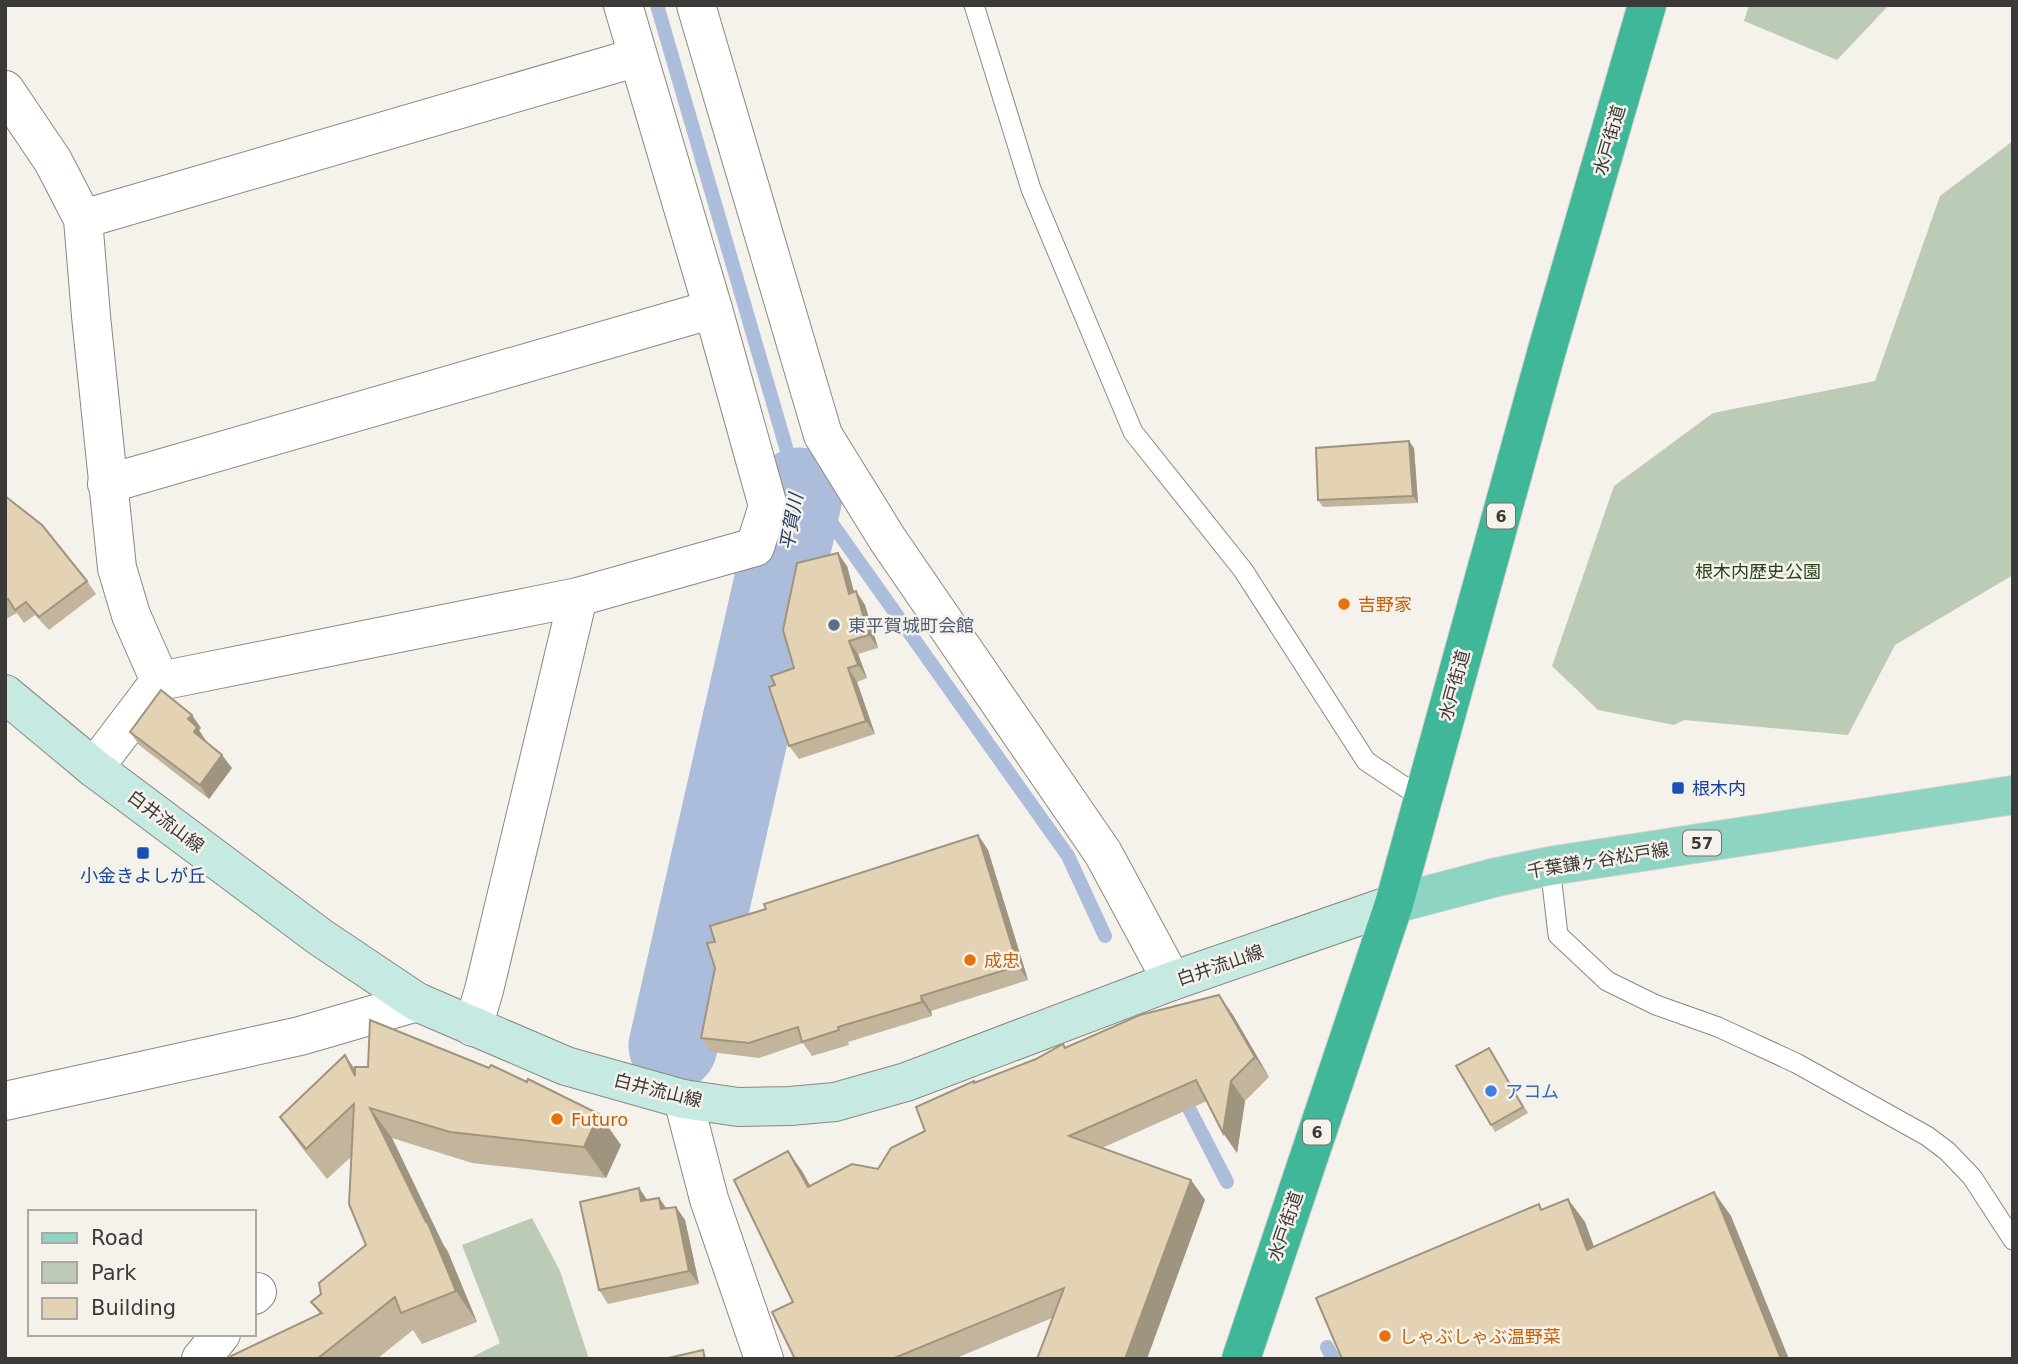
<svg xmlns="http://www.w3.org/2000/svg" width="2018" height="1364" font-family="'DejaVu Sans','Noto Sans JP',sans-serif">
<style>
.green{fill:#bccbb5}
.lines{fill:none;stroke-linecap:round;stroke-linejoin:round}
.stream{stroke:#abbdda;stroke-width:14}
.river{stroke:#abbdda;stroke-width:89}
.lane-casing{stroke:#8b8882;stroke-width:21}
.street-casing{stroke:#8b8882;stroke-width:40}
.secondary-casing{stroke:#8b8882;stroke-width:40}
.primary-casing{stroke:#d0d0cf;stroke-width:40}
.highway-casing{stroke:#d0d0cf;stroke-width:40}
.lane{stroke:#fff;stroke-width:19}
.street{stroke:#fff;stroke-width:38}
.secondary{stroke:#c6e9e1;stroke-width:38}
.primary{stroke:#8dd4c2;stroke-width:38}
.highway{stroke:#41b79a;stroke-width:38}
.wall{fill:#c3b59b}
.shaded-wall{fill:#9f947e}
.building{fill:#e3d3b4;stroke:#9f947e;stroke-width:2}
.food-dot{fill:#e8710a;stroke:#f5f1eb;stroke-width:2.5}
.service-dot{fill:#5c6f8a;stroke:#f5f1eb;stroke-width:2.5}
.transit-dot{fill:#1a4fb4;stroke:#f5f1eb;stroke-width:2.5}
.shop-dot{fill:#3f7fe0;stroke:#f5f1eb;stroke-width:2.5}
.labels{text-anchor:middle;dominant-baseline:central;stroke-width:5;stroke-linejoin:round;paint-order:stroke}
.shield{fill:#f5f1eb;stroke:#74716e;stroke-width:2}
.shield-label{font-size:16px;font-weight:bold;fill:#3c3a38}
.street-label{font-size:18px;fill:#3c3a38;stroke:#f5f1eb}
.park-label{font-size:18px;fill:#274318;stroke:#f5f1eb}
.food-label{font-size:18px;fill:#c56008;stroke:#f5f1eb;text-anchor:start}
.service-label{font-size:18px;fill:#4e5e75;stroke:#f5f1eb;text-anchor:start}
.transit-label{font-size:18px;fill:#164399;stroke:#f5f1eb;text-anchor:start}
.shop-label{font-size:18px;fill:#366cbe;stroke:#f5f1eb;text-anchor:start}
.water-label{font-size:19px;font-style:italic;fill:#253d65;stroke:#f5f1eb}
</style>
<rect width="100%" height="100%" fill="#f5f1eb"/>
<g class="green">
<path d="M1749 5H1889L1837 60 1744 21Z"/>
<path d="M2013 141V575L1895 645 1848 735 1684 720 1674 725 1598 710 1552 666 1614 486 1713 413 1875 381 1940 196Z"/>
<path d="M532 1218 560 1271 589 1359H468L500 1343 462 1245Z"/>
</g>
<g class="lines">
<g class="stream">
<path d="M657 5 799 492 818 504 1068 856 1105 936"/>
<path d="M1181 1093 1227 1182"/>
<path d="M1327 1347 1333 1359"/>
</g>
<path class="river" d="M673 1046 799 492"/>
<g class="lane-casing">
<g id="lane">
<path d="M974 5 1031 189 1133 432 1243 570 1366 761 1423 799"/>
<path d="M1550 866 1558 935 1607 981 1656 1005 1718 1027 1796 1063 1927 1136 1947 1151 1972 1177 2013 1240"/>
</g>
</g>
<g class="street-casing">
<g id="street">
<path d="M696 5 823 435 888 540 1103 853 1172 981"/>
<path d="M5 90 53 161 83 219 91 316 117 568 131 615 160 681 578 597 755 547 768 506 713 309 623 5"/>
<path d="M83 219 638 57"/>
<path d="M107 484 713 309"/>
<path d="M94 768 160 681"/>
<path d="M473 1027 484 990 578 597"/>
<path d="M683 1099 709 1199 764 1359"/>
<path d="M5 1101 300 1036 417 1002"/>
<path d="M254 1295 257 1292"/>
<path d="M201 1359 221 1334"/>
</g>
</g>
<g class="secondary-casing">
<path id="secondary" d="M5 694 94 768 320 937 417 1002 566 1066 683 1099 738 1107 790 1106 835 1102 906 1082 1172 981 1394 904"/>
</g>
<g class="primary-casing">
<path id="primary" d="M1394 904 1497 877 1550 866 2013 795"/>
</g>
<g class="highway-casing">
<path id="highway" d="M1241 1359 1394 904 1547 350 1647 5"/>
</g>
<use href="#lane" class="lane"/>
<use href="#street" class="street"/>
<use href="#secondary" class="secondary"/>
<use href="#primary" class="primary"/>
<use href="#highway" class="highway"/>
</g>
<g class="wall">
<path d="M1414 448 1418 503 1323 507 1318 500Z"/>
<path d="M5 496 87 581 96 594 49 630 35 615 24 623 17 613 6 619 5 618Z"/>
<path d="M847 566 854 592 865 605 878 648 858 654 867 678 857 682 875 734 799 759 789 746 775 685 794 668Z"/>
<path d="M201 728 199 730 206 741 205 742 232 768 209 799 139 745 130 732Z"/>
<path d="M978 835 988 850 1028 980 931 1011 932 1016 848 1042 849 1045 812 1056 803 1043 759 1058 711 1052 701 1038 715 968V942Z"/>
<path d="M1233 1015 1269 1077 1245 1101 1237 1153 1207 1101 1102 1148 1191 1180 1205 1200 1052 1318 954 1359H795L793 1302 802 1171 810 1186 878 1169 925 1131 975 1083 1066 1048Z"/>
<path d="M1489 1048 1528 1113 1495 1132 1491 1125Z"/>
<path d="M345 1055 355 1070 621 1145 606 1178 472 1163 392 1138 443 1244 448 1252 477 1322 422 1344 413 1330 377 1359H229L320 1314 311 1302 321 1294 366 1245 351 1157 327 1179 302 1148 280 1117Z"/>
<path d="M639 1188 647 1200 659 1198 666 1208 676 1207 685 1220 699 1284 608 1304 599 1290Z"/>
</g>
<g class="shaded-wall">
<path d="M1409 441 1414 448 1418 503 1413 496Z"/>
<path d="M838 553 847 566 858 607 849 594Z"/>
<path d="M856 591 865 605 878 648 869 635Z"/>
<path d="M849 641 858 654 867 678 858 665Z"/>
<path d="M848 668 857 682 875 734 866 721Z"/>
<path d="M192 715 201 728 199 730 206 741 203 745 194 732 188 719Z"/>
<path d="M222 755 232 768 209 799 200 785Z"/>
<path d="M978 835 988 850 1028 980 1018 966Z"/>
<path d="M1219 995 1233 1015 1269 1077 1255 1057Z"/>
<path d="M921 996 931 1011 932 1016 922 1002Z"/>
<path d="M345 1055 366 1086 355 1076Z"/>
<path d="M1231 1081 1245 1101 1237 1153 1223 1133Z"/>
<path d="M370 1108 392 1138 443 1244 448 1252 477 1322 456 1291 426 1222Z"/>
<path d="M599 1114 621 1145 606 1178 584 1147Z"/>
<path d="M788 1151 802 1171 822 1207 808 1187Z"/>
<path d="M1191 1180 1205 1200 1147 1359H1125Z"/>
<path d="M639 1188 648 1201H641Z"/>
<path d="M1714 1192 1731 1216 1789 1359H1781Z"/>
<path d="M659 1198 669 1212 661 1209Z"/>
<path d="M1568 1199 1585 1222 1604 1274 1587 1250Z"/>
<path d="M676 1207 685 1220 699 1284 689 1271Z"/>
</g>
<g class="building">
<path d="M1409 441 1413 496 1318 500 1316 448Z"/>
<path d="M5 496 42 525 87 581 39 617 26 602 15 610 8 599 5 601Z"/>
<path d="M838 553 849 594 856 591 869 635 849 641 858 665 848 668 866 721 789 746 769 687 775 685 771 676 794 668 783 630 797 563Z"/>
<path d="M161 690 192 715 188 719 197 727 194 732 222 755 200 785 130 732Z"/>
<path d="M978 835 1018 966 921 996 922 1002 838 1027 839 1030 802 1042 798 1027 749 1043 701 1038 715 968 707 943 715 942 710 926 766 909 764 904Z"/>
<path d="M1219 995 1255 1057 1231 1081 1223 1133 1196 1080 1069 1136 1191 1180 1125 1359H1037L1064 1288 892 1359H795L772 1312 793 1302 734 1180 788 1151 808 1187 852 1164 878 1169 891 1148 925 1131 916 1107 974 1081V1083L1036 1059 1063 1044 1065 1048 1140 1015Z"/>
<path d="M370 1020 489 1068 491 1065 527 1082 528 1079 599 1114 584 1147 450 1132 370 1108 426 1222 427 1221 456 1291 401 1313 395 1297 317 1359H229L231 1356 322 1313 311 1302 321 1294 319 1283 366 1245 349 1204 354 1104 306 1149 280 1117 345 1055 355 1076V1067H368Z"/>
<path d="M1489 1048 1523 1107 1491 1125 1456 1066Z"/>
<path d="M639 1188 641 1201 659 1198 661 1209 676 1207 689 1271 599 1290 580 1202Z"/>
<path d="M1714 1192 1781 1359H1342L1316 1298 1539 1204 1541 1210 1568 1199 1587 1250Z"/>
<path d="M703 1350 705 1359H664Z"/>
</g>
<g class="food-dot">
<circle cx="1344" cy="604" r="7"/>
<circle cx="970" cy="960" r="7"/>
<circle cx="557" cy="1119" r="7"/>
<circle cx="1385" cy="1336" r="7"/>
</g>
<circle class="service-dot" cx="834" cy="625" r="7"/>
<g class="transit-dot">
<rect x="1671" y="781" width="14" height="14" rx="3.5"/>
<rect x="136" y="846" width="14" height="14" rx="3.5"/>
</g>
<circle class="shop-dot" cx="1491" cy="1091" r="7"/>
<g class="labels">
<g class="shield">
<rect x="1487" y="503.5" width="28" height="25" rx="5"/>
<rect x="1683" y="830.5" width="38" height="25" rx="5"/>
<rect x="1303" y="1119.5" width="28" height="25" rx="5"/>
</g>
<g class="shield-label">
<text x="1501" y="516">6</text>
<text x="1702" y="843">57</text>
<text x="1317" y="1132">6</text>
</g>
<g class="street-label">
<text transform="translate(1609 140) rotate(-74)">水戸街道</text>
<text transform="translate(1454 685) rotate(-75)">水戸街道</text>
<text transform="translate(166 821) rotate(37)">白井流山線</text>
<text transform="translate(1598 860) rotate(-9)">千葉鎌ヶ谷松戸線</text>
<text transform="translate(1220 965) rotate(-19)">白井流山線</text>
<text transform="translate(658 1090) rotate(14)">白井流山線</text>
<text transform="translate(1285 1226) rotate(-71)">水戸街道</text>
</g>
<g class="park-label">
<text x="1758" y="571">根木内歴史公園</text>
</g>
<g class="food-label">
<text x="1358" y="604">吉野家</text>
<text x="984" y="960">成忠</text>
<text x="571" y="1119">Futuro</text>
<text x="1399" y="1336">しゃぶしゃぶ温野菜</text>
</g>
<g class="service-label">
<text x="848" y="625">東平賀城町会館</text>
</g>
<g class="transit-label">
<text x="1692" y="788">根木内</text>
<text x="143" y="875" text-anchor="middle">小金きよしが丘</text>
</g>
<g class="shop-label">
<text x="1505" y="1091">アコム</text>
</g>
<g class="water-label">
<text transform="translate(791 522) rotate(-80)">平賀川</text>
</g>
</g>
<rect width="2018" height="1364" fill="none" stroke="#3c3a38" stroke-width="14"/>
<rect x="28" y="1210" width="228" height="126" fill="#f5f1eb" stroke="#aba8a3" stroke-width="2"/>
<rect x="42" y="1233" width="35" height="10" fill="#8dd4c2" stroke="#aba8a3" stroke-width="2"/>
<text x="91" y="1245" font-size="21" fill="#3c3a38">Road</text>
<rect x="42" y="1262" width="35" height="21" fill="#bccbb5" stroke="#aba8a3" stroke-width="2"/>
<text x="91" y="1280" font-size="21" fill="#3c3a38">Park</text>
<rect x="42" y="1298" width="35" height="21" fill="#e3d3b4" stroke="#aba8a3" stroke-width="2"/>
<text x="91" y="1315" font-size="21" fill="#3c3a38">Building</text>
</svg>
